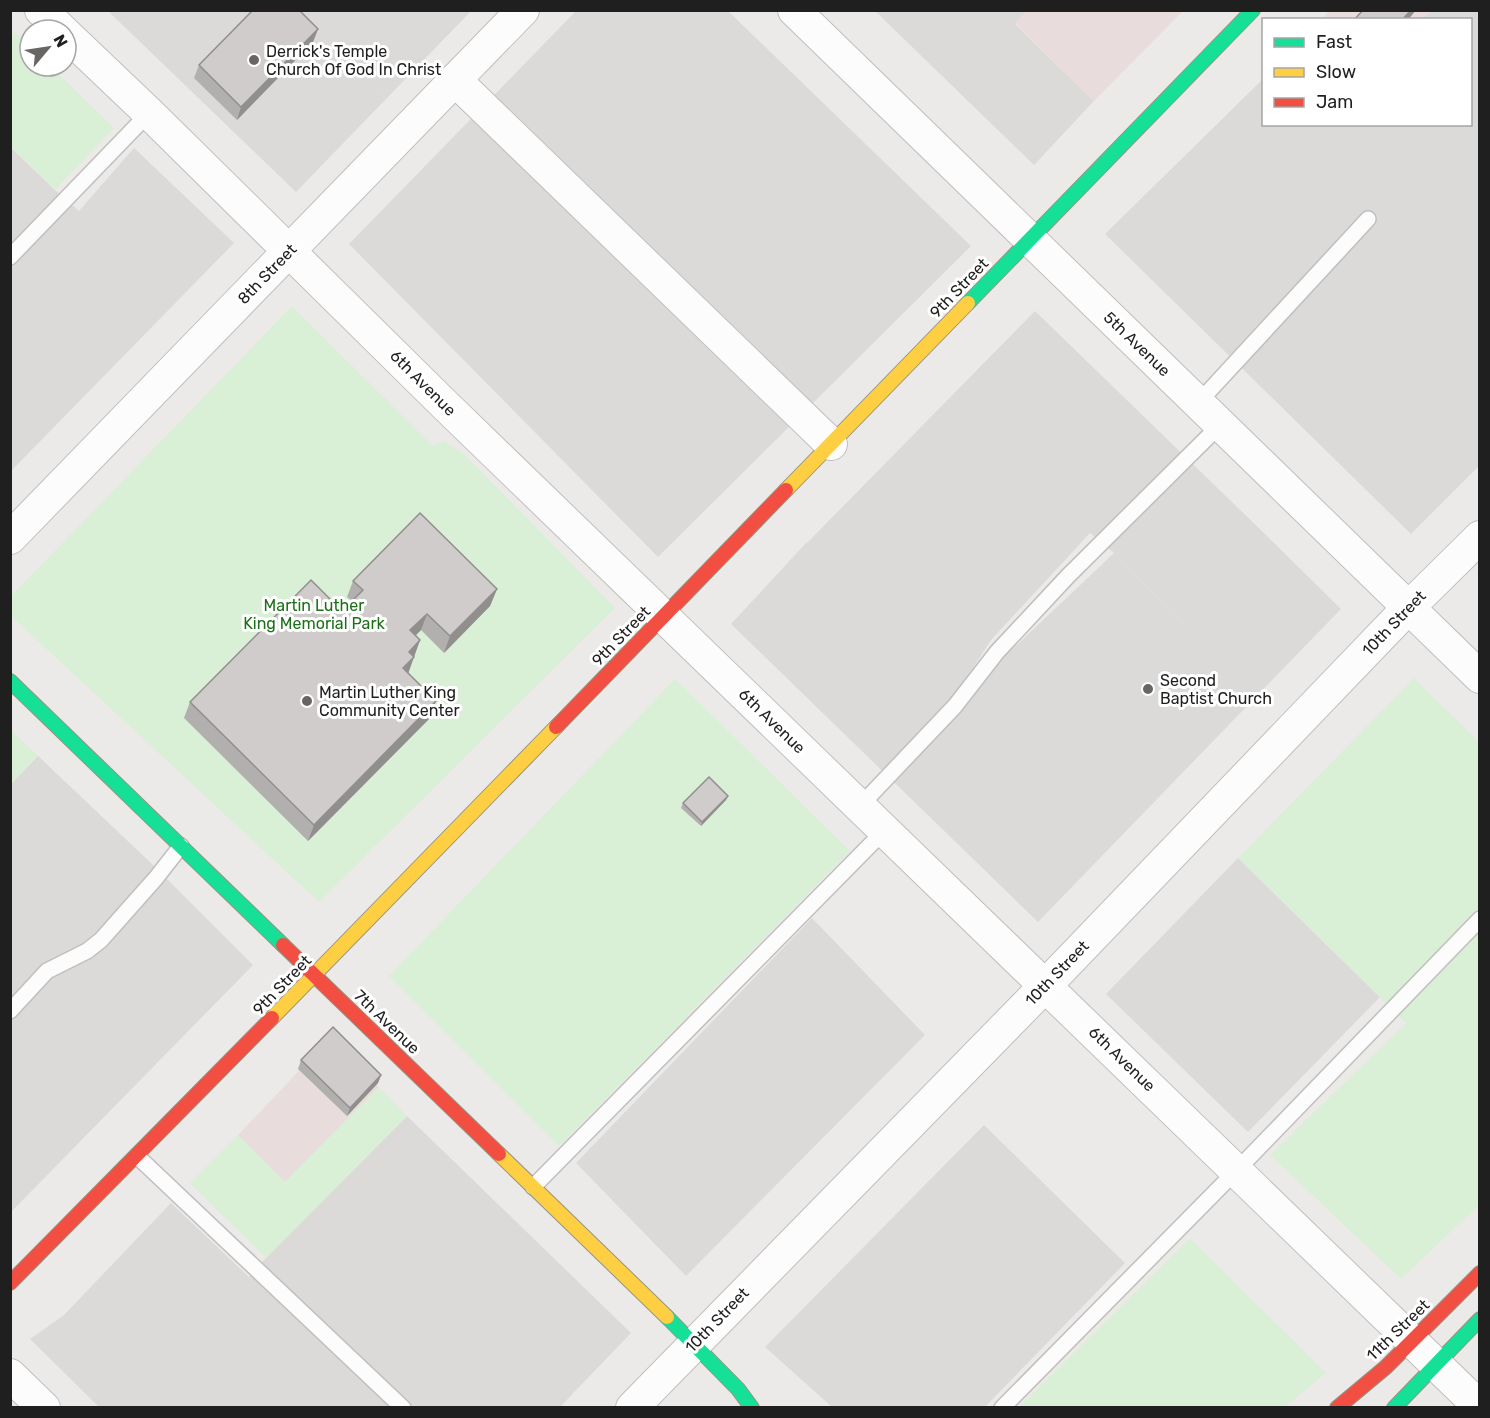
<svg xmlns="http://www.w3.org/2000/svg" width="1490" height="1418" font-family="Rubik,sans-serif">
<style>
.residential{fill:#dcdad9}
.commercial{fill:#e9dcdc}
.religious{fill:#dbdad9}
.park{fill:#d9efd6}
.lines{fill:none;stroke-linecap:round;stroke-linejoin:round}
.lane-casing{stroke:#c0bfbe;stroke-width:18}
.street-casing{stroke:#c0bfbe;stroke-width:34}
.fast-casing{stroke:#959482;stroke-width:16}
.slow-casing{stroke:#959482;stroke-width:16}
.jam-casing{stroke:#959482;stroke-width:16}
.lane{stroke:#fcfcfc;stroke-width:15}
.street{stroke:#fcfcfc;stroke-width:32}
.fast{stroke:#16e098;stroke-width:14}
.slow{stroke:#ffcf43;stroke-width:14}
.jam{stroke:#f24e42;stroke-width:14}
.wall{fill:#b2afaf}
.shaded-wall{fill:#918f8e}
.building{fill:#cfcccb;stroke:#918f8e;stroke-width:1.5}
.poi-dot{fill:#676665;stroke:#fff;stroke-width:2}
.labels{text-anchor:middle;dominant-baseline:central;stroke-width:6;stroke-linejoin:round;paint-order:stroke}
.poi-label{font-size:16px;fill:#1f1f1f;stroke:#fff;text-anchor:start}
.street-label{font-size:16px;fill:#1f1f1f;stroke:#fff}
.park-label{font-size:16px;fill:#1c7118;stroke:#fff}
</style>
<rect width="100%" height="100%" fill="#eceae8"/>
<g class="residential">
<path d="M727 10 971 246 658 557 349 244 576 11Z"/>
<path d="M295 11H471L386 99Z"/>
<path d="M875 11H1027L1015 24 1094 101 1034 165Z"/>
<path d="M1431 11H1479V466L1411 534 1105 234 1263 79 1264 124H1470V20L1422 19Z"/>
<path d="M10 147 55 190 79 211 134 148 234 243 11 471Z"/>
<path d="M1035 311 1267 536 1182 623 1114 553 1090 533 991 640 956 694 807 543Z"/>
<path d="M38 756 152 864 253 965 11 1212V784Z"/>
<path d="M812 918 925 1035 686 1276 576 1163Z"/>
<path d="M407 1116 631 1333 559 1408 99 1407 30 1339 64 1315 171 1203 249 1277 266 1258Z"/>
<path d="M984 1125 1125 1263 985 1407H832L765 1347Z"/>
</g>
<g class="commercial">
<path d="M1027 11V10L1183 11 1094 101 1015 23Z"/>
<path d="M1329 11H1431L1422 19 1321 20Z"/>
<path d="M330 1038 379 1087 285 1182 238 1135Z"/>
</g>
<g class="religious">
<path d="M108 11H295L386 99 296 192Z"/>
<path d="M1267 536 1341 609 1038 922 731 624 807 542 966 704 1002 659 1114 553 1182 623Z"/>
<path d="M1238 858 1380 997 1248 1132 1106 994Z"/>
</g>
<g class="park">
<path d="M15 32 30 47V66H50L114 128 55 190 11 147 10 37Z"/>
<path d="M292 306 433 446 444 441 464 454 615 608 319 902 11 616 10 597Z"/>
<path d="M1414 678 1479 742V1205L1401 1279 1270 1155 1406 1023 1238 858Z"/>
<path d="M675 679 850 851 559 1146 389 976Z"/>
<path d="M10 729 38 756 11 784H10Z"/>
<path d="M379 1087 407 1116 266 1258 190 1183 238 1135 285 1182Z"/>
<path d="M1190 1238 1326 1373 1285 1407H1019Z"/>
</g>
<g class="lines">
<g class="lane-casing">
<g id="lane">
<path d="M10 257 149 113"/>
<path d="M1198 403 1368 219"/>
<path d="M860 806 955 706 997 652 1068 576 1220 425"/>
<path d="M10 1011 47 971 87 951 101 940 156 878 181 846"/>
<path d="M137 1156 403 1408"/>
<path d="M533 1187 885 830"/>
<path d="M1002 1408 1237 1170 1480 919"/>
</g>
</g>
<g class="street-casing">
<g id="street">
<path d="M41 10 62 30"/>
<path d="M794 10 1480 677"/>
<path d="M66 34 149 113 444 404 1480 1407"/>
<path d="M455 80 831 444"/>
<path d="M10 538 523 10"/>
<path d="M10 1375 44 1408"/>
<path d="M632 1408 1046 985 1408 608 1480 537"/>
</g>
</g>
<g class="fast-casing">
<g id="fast">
<path d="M968 303 1253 10"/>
<path d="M10 681 283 945"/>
<path d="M667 1317 738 1389 752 1408"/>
<path d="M1394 1408 1480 1319"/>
</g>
</g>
<g class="slow-casing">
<g id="slow">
<path d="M786 490 968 303"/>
<path d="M272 1018 556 727"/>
<path d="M499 1154 667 1317"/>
</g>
</g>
<g class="jam-casing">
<g id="jam">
<path d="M556 727 786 490"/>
<path d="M283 945 499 1154"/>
<path d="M10 1283 272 1018"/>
<path d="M1337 1408 1386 1367 1480 1273"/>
</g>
</g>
<use href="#lane" class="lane"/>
<use href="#street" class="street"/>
<use href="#fast" class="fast"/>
<use href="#slow" class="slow"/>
<use href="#jam" class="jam"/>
</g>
<g class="wall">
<path d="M318 29 313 42 237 120 194 78 199 65Z"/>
<path d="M353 581 497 589 490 606 444 653 421 630 416 635 420 640 408 673 430 718 308 841 184 718 190 702 342 611 352 601 347 597Z"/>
<path d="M728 796 726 800 701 826 681 808 683 803Z"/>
<path d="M301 1060 381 1075 378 1083 347 1116 298 1069Z"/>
</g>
<g class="shaded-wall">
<path d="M1411 10H1416L1408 20H1402Z"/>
<path d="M318 29 313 42 237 120 241 107Z"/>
<path d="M497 589 490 606 444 653 450 636Z"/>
<path d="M427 614 421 630 404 647 410 630Z"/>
<path d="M420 640 414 657 403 669 409 652Z"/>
<path d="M414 657 408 674 403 668Z"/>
<path d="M436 701 430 718 308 841 314 825Z"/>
<path d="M728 796 726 800 701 826 702 822Z"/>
<path d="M381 1075 378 1083 347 1116 350 1108Z"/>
</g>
<g class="building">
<path d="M253 10H299L318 29 241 107 199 65Z"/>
<path d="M1363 10H1411L1402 20H1354Z"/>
<path d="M420 513 497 589 450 636 427 614 410 630 420 640 409 652 414 657 403 668 436 701 314 825 190 702 311 580 342 611 363 590 353 581Z"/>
<path d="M709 777 728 796 702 822 683 803Z"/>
<path d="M333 1027 381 1075 350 1108 301 1060Z"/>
</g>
<g class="poi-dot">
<circle cx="254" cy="60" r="6"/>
<circle cx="1148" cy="689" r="6"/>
<circle cx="307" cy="701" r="6"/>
</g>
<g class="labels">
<g class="poi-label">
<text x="266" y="51">Derrick's Temple<tspan x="266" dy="18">Church Of God In Christ</tspan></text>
<text x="1160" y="680">Second<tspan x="1160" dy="18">Baptist Church</tspan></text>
<text x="319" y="692">Martin Luther King<tspan x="319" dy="18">Community Center</tspan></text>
</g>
<g class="street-label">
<text transform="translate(267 274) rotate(-46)">8th Street</text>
<text transform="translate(959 288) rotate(-46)">9th Street</text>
<text transform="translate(1137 344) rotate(44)">5th Avenue</text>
<text transform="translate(423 383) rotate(45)">6th Avenue</text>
<text transform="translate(1394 623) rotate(-46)">10th Street</text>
<text transform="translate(621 636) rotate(-46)">9th Street</text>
<text transform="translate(772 721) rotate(44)">6th Avenue</text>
<text transform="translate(1057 973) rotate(-46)">10th Street</text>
<text transform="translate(282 985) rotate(-46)">9th Street</text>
<text transform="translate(387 1022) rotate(44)">7th Avenue</text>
<text transform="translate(1122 1059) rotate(44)">6th Avenue</text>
<text transform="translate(717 1320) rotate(-46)">10th Street</text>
<text transform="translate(1398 1330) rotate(-44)">11th Street</text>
</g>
<g class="park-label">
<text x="314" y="605">Martin Luther<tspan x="314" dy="18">King Memorial Park</tspan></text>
</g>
</g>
<rect width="1490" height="1418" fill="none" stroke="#1f1f1f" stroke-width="24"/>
<rect x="1262" y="18" width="210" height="108" fill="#ffffff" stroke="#a5a5a5" stroke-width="1.5"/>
<rect x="1274" y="38" width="30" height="9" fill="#16e098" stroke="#a5a5a5" stroke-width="1.5"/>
<text x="1316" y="48" font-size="18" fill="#1f1f1f">Fast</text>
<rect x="1274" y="68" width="30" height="9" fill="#ffcf43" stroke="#a5a5a5" stroke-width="1.5"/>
<text x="1316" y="78" font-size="18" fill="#1f1f1f">Slow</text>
<rect x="1274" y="98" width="30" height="9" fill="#f24e42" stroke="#a5a5a5" stroke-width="1.5"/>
<text x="1316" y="108" font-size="18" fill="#1f1f1f">Jam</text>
<g transform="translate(48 48) rotate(61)"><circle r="28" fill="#ffffff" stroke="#a5a5a5" stroke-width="1.5"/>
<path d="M0-4.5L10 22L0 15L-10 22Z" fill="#676665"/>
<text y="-9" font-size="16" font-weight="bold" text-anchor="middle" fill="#1f1f1f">N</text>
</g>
</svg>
